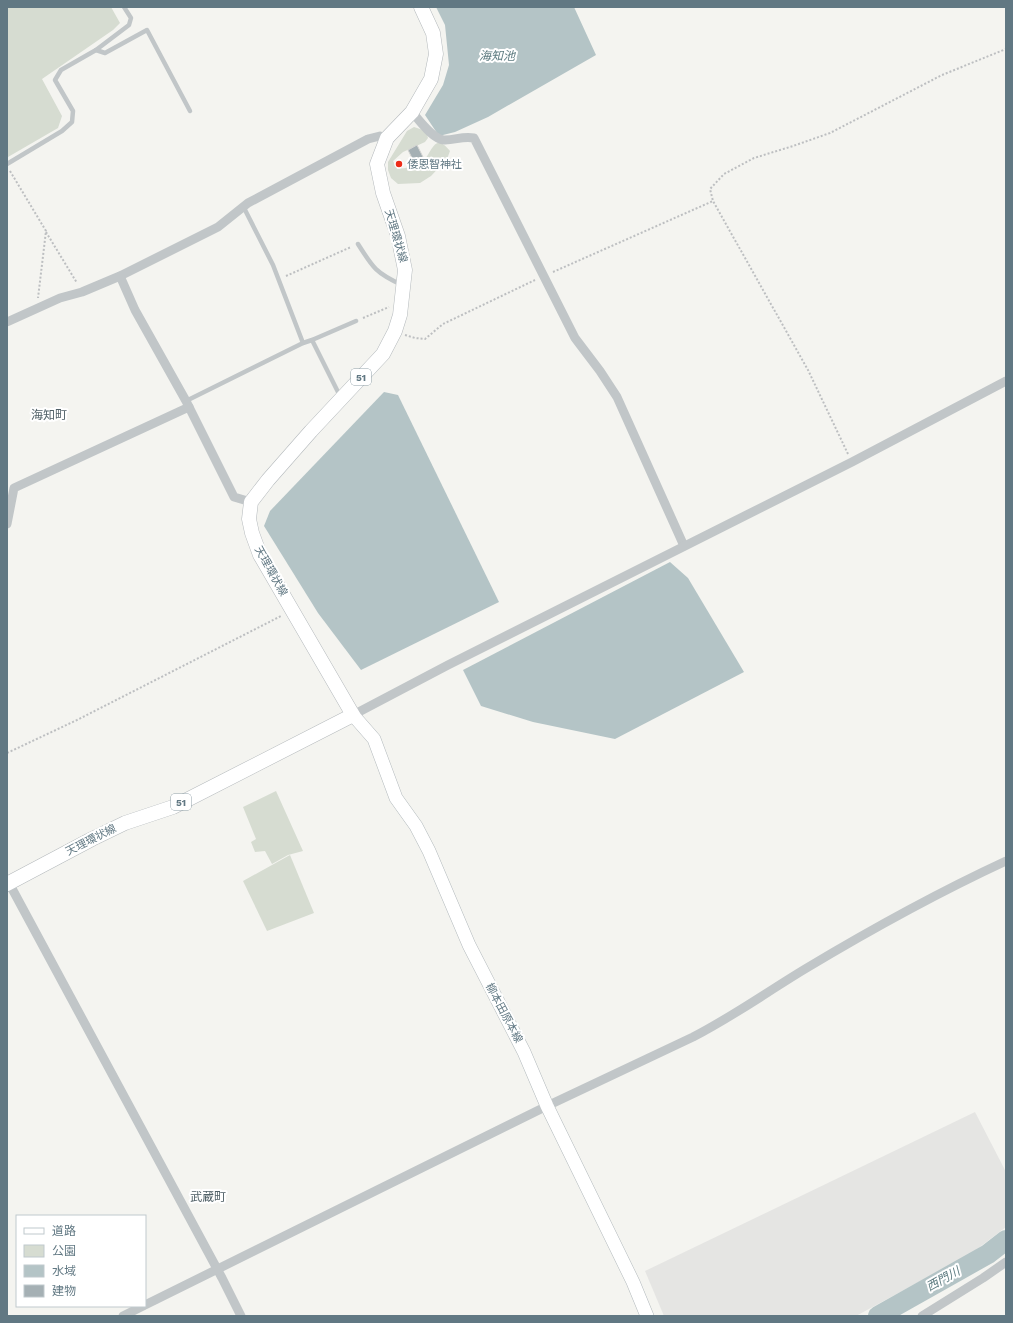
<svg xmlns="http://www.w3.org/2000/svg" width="1013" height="1323" font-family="'Work Sans','Noto Sans JP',sans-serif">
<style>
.built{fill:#e5e5e3}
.green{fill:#d6dcd1}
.water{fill:#b4c4c6}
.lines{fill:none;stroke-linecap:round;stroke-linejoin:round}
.river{stroke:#b4c4c6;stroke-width:20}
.building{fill:#a5b0b4;stroke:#d5d5d3}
.secondary-casing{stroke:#b3babd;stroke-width:14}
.primary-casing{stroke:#b4b9bc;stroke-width:15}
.path{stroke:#bdbfc1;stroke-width:2;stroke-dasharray:2 2;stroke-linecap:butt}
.lane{stroke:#c1c6c8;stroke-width:4.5}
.street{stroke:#c1c6c8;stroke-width:9}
.secondary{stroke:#fff;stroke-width:13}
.primary{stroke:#fff;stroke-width:14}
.poi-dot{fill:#ed2c17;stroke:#fff;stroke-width:1.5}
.labels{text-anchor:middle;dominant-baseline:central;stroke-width:4;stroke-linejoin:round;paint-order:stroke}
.shield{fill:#fff;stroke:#90a0a8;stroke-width:1}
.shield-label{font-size:10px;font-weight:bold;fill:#617883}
.poi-label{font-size:11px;fill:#617883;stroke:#fff;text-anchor:start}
.street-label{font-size:11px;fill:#617883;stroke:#fff}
.water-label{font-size:12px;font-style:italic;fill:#5d7b80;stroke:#fff}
.neighbourhood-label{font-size:12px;fill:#506067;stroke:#fff}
</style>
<rect width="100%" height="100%" fill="#f4f4f0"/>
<path class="built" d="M975 1112 1006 1172V1227L972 1253 856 1316H664L645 1271Z"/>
<g class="green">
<path d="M7 7H111L120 23 113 30 42 79 62 116 58 128 8 157 7 155Z"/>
<path d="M414 127 426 131 428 138 425 142 403 152 393 161 397 169C406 168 417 167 424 160 433 150 435 132 450 151L447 159 431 176 420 183 398 184 391 178 388 170V162L407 131Z"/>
<path d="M276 791 303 851 288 855 272 864 265 851 255 852 251 842 256 839 243 807Z"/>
<path d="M290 855 314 913 267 931 243 881Z"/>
</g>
<g class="water">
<path d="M436 7H574L596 55 488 117 455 132 439 136 425 115 443 85 449 65 445 25Z"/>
<path d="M384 392 398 395 499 602 361 670 318 613 264 526 270 511Z"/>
<path d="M670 562 688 578 744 672 615 739 533 722 481 706 463 670Z"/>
</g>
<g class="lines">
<path class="river" d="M878 1316 988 1254 1006 1240"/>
</g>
<path class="building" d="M417 145 423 157 414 162 408 150Z"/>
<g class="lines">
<g class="secondary-casing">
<path id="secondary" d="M353 715 374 739 396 798 416 826 429 851 469 945 524 1052 547 1106 633 1282 647 1316"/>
</g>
<g class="primary-casing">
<path id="primary" d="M7 884 92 839 125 823 173 807 353 715 260 555 252 533 249 519 251 502 268 480 311 431 383 354 395 331 400 315 405 270 398 236 383 193 377 164 387 138 412 112 431 79 436 54 433 33 421 7"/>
</g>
<g class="path">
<path d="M10 171 46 231 38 298"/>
<path d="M46 232 77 283"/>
<path d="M553 272 713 201"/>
<path d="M286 276 351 247"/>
<path d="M363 318 389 307"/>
<path d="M405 335 415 338 425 339 443 324 535 280"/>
<path d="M848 454 808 370 713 201 710 189 724 174 754 158 793 146 830 133 942 75 1006 49"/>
<path d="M7 753 77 720 281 616"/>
</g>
<g class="lane">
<path d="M96 50 105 53 147 30 190 111"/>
<path d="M7 164 62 131 72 122 73 111 55 80 61 70 96 50 129 25 131 18 124 7"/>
<path d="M243 206 273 265 303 343"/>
<path d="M358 244C373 268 376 273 402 285"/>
<path d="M312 340 340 396"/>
<path d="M186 401 303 343 312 340 356 321"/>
</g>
<g class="street">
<path d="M412 112C419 120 434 141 445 140 456 140 462 136 474 138L575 338 600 371 617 397 684 546"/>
<path d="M120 276 135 310 186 401 234 497 251 502"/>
<path d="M7 322 60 298 82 292 120 276 218 227 248 203 368 139 380 136 387 138"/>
<path d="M7 524 14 488 189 407"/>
<path d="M353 715 448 665 852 462 1006 381"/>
<path d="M9 883 222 1278 241 1316"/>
<path d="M145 1305 547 1106 693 1037C732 1017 767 992 805 969 870 930 937 893 1006 861"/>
<path d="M123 1316 143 1306"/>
<path d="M922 1316 983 1278 1006 1262"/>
</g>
<use href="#secondary" class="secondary"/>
<use href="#primary" class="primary"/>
</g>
<circle class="poi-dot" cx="399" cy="164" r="4"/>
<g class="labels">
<g class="shield">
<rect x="351" y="369" width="20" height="16" rx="3"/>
<rect x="171" y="794" width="20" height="16" rx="3"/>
</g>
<g class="shield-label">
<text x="361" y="377">51</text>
<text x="181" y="802">51</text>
</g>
<g class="poi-label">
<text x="407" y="164">倭恩智神社</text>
</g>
<g class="street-label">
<text transform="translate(396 236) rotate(74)">天理環状線</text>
<text transform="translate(271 571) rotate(61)">天理環状線</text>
<text transform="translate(91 840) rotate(-27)">天理環状線</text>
<text transform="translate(504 1013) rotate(62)">柳本田原本線</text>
</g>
<g class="water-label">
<text x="497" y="56">海知池</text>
<text transform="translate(943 1279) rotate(-29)">西門川</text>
</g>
<g class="neighbourhood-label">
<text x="49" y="415">海知町</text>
<text x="208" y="1197">武蔵町</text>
</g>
</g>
<rect width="1013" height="1323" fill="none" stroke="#617883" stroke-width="16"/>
<rect x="16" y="1215" width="130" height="92" fill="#ffffff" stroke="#c0c9cd"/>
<rect x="24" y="1228" width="20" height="6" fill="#ffffff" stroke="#c0c9cd"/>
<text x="52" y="1235" font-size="12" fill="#617883">道路</text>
<rect x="24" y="1245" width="20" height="12" fill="#d6dcd1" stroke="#c0c9cd"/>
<text x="52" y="1255" font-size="12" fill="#617883">公園</text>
<rect x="24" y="1265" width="20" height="12" fill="#b4c4c6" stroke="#c0c9cd"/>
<text x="52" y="1275" font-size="12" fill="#617883">水域</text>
<rect x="24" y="1285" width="20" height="12" fill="#a5b0b4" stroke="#c0c9cd"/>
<text x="52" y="1295" font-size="12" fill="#617883">建物</text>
</svg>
